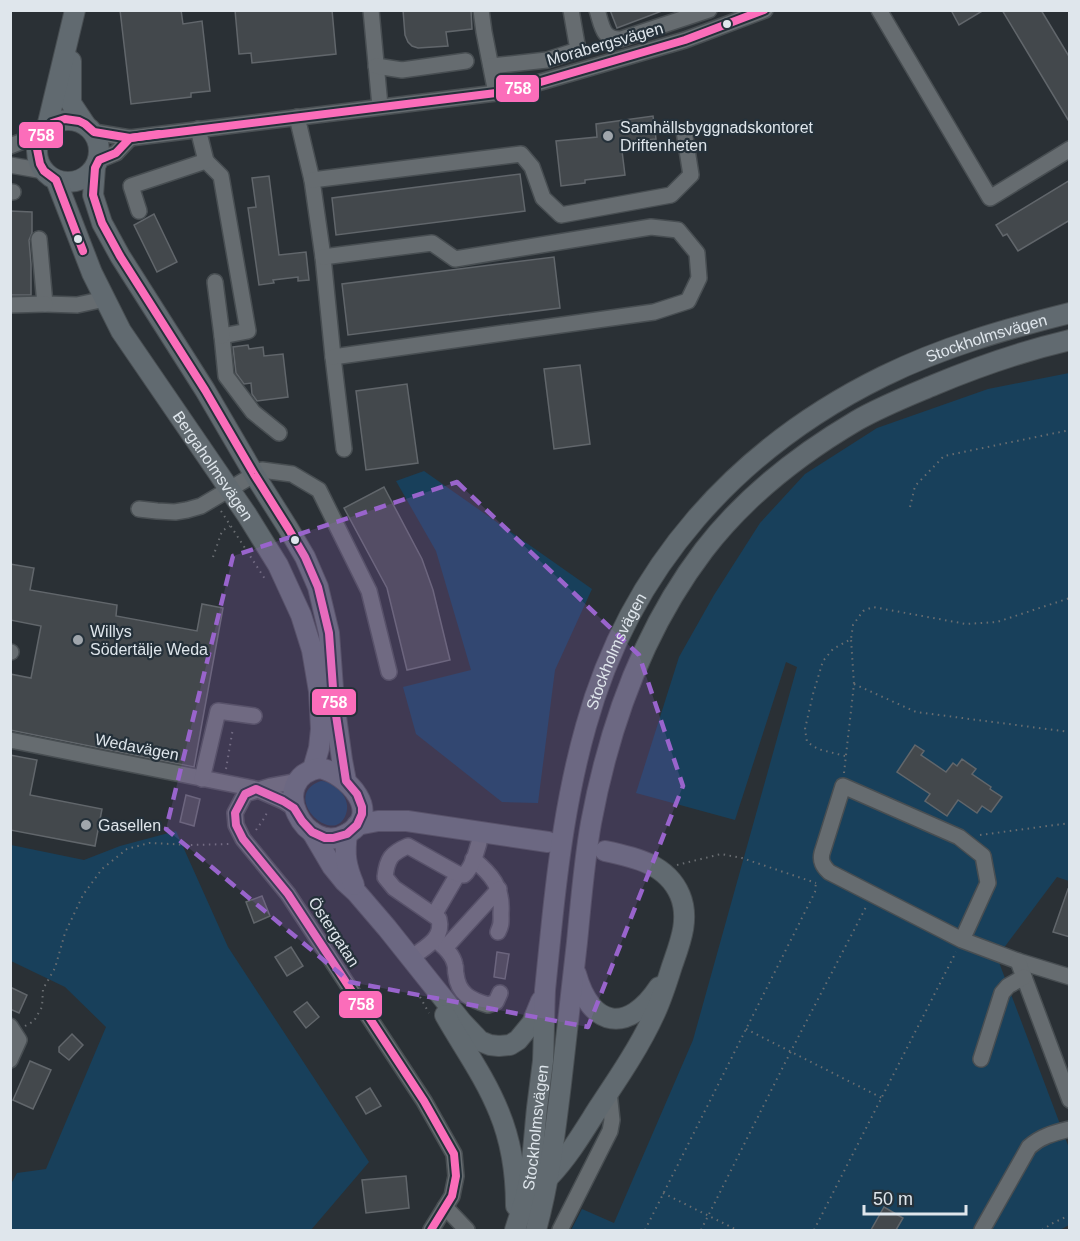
<svg xmlns="http://www.w3.org/2000/svg" width="1080" height="1241" font-family="Arial,sans-serif">
<style>
.green{fill:#18405b}
.building{fill:#43484c;stroke:#61666b;stroke-width:1.5}
.lines{fill:none;stroke-linecap:round;stroke-linejoin:round}
.minor-casing{stroke:#484e52;stroke-width:18}
.major-casing{stroke:#484e52;stroke-width:22}
.path{stroke:#696d71;stroke-width:2;stroke-dasharray:1.5 4.5;stroke-linecap:butt}
.minor{stroke:#666c70;stroke-width:15}
.major{stroke:#616a70;stroke-width:20}
.bus-1-casing{stroke:#25313a;stroke-width:12}
.bus-1{stroke:#fb6dba;stroke-width:8}
.marked{fill:#9964cc;fill-opacity:0.2;stroke:#9964cc;stroke-width:4.5;stroke-dasharray:12 8;stroke-linejoin:round}
.bus-dot{fill:#dfe6ec;stroke:#25313a;stroke-width:2}
.poi-dot{fill:#a0a6ac;stroke:#25313a;stroke-width:2}
.labels{text-anchor:middle;dominant-baseline:central;stroke-width:4.5;stroke-linejoin:round;paint-order:stroke}
.street-label{font-size:16px;fill:#dfe6ec;stroke:#25313a}
.poi-label{font-size:16px;fill:#dfe6ec;stroke:#25313a;text-anchor:start}
.line-badge{stroke:#25313a;stroke-width:2}
.badge-label{font-size:16px;text-anchor:middle;font-weight:bold;fill:#fff}
</style>
<rect width="100%" height="100%" fill="#2a3035"/>
<g class="green">
<path d="M1069 373V881L1057 877 997 957 1069 1148V1225L1060 1230H571L582 1209 614 1223 693 1040 797 667 786 662 735 820 636 793 679 657 714 595 760 523 805 474 877 428 988 389Z"/>
<path d="M424 471 592 589 555 670 538 803 502 802 416 734 403 687 471 670 436 551 396 481Z"/>
<path d="M321 781C336 782 352 799 346 814 334 849 279 795 321 781Z"/>
<path d="M176 831 228 947 369 1162 311 1230H11V1184L17 1173 46 1169 106 1027 65 987 11 961V845L84 860 120 846Z"/>
</g>
<g class="building">
<path d="M120 10H181L183 24 202 21 210 91 191 93V97L131 104Z"/>
<path d="M235 10H332L336 54 252 63 251 53 239 54Z"/>
<path d="M403 10H471L472 29 446 32 448 46 418 48 412 46 408 42 405 35Z"/>
<path d="M610 10H662V11L617 28Z"/>
<path d="M951 10H984L959 25Z"/>
<path d="M1002 10H1041L1070 58V123Z"/>
<path d="M653 116 656 139 621 143 625 175 585 180V183L561 186 556 141 597 137 596 124Z"/>
<path d="M520 174 525 211 336 235 332 198Z"/>
<path d="M269 176 279 255 306 252 309 280 298 281V277L273 280 274 283 259 285 248 208 256 207 252 178Z"/>
<path d="M1070 180V220L1018 251 1007 234 1003 236 996 225Z"/>
<path d="M10 211 32 212V233L29 240 31 264V295H10Z"/>
<path d="M154 214 177 262 157 272 134 225Z"/>
<path d="M554 257 560 308 348 335 342 284Z"/>
<path d="M248 345 249 349 263 347 264 356 283 354 288 397 257 401 252 394 251 383 244 384 236 373 233 347Z"/>
<path d="M580 365 590 444 554 449 544 369Z"/>
<path d="M407 384 418 463 366 470 356 391Z"/>
<path d="M384 487 422 559 433 590 450 660 407 670 387 588 344 508Z"/>
<path d="M10 564 34 568 30 590 117 605 116 616 197 631 202 604 223 608 194 767 10 730V674L31 678 41 626 10 620Z"/>
<path d="M915 745 924 751 921 755 946 772 953 763 957 766 962 759 976 769 972 774 991 787 990 789 1002 797 991 812 982 806 977 813 958 800 947 816 925 801 930 794 897 772Z"/>
<path d="M10 755 37 760 30 795 102 809 95 846 10 830Z"/>
<path d="M186 795 200 799 194 826 180 822Z"/>
<path d="M1068 889 1070 890V937L1053 932Z"/>
<path d="M262 896 270 916 254 923 246 902Z"/>
<path d="M291 947 303 966 287 976 275 957Z"/>
<path d="M497 952 509 954 505 979 494 977Z"/>
<path d="M10 987 27 995 19 1013 10 1009Z"/>
<path d="M307 1002 319 1017 306 1028 294 1012Z"/>
<path d="M72 1034 83 1045 69 1060 59 1052V1047Z"/>
<path d="M30 1061 51 1070 33 1109 13 1100Z"/>
<path d="M370 1088 381 1106 366 1114 356 1097Z"/>
<path d="M406 1176 409 1208 366 1213 362 1180Z"/>
<path d="M884 1207 903 1218 896 1230H871Z"/>
</g>
<g class="lines">
<g class="minor-casing">
<g id="minor">
<path d="M371 10 380 106"/>
<path d="M481 10 484 32 496 93"/>
<path d="M597 10C602 25 602 40 621 39L709 10"/>
<path d="M879 10 990 198 1070 149"/>
<path d="M376 66 402 70 466 61"/>
<path d="M491 66 547 60 578 50 571 10"/>
<path d="M297 117 312 180 323 257 333 357 344 449"/>
<path d="M94 132 130 138 496 93 527 86 685 40 765 10"/>
<path d="M10 146 41 134"/>
<path d="M99 160 116 153 130 138"/>
<path d="M206 161 221 176 248 331 222 336 226 376 253 412 279 433"/>
<path d="M10 165 44 171"/>
<path d="M312 180 521 154 532 167 543 198 561 215 671 195 691 175 684 131"/>
<path d="M10 192H13"/>
<path d="M139 211 131 186 206 161 198 129"/>
<path d="M39 239 45 304 77 305 105 299"/>
<path d="M323 257 432 243 455 259 651 227 678 230 697 253 699 278 688 301 654 312 333 357"/>
<path d="M215 282 222 336"/>
<path d="M10 305 45 304"/>
<path d="M139 509 157 511 175 512 187 510 201 506 262 470 292 474 319 490 369 591 389 672"/>
<path d="M10 652H11"/>
<path d="M10 740 256 789 283 801 294 808"/>
<path d="M202 779 218 711 254 716"/>
<path d="M298 781 271 786 245 794 235 813 236 825 243 839 288 894 424 1101 454 1154 456 1176 452 1196 431 1230"/>
<path d="M473 859C491 874 503 887 501 913 501 921 502 924 498 932"/>
<path d="M434 915 458 874"/>
<path d="M435 939C443 946 453 954 455 965 456 968 455 971 456 974 458 994 471 1000 488 1005L496 1002 500 993"/>
<path d="M962 940 988 883 983 856 959 837 843 786 822 853C820 861 823 866 829 872L962 940 1018 961 1070 977"/>
<path d="M446 947 499 889"/>
<path d="M411 958C425 947 444 939 439 919L394 888 385 877C387 859 391 853 408 846L458 874 464 875C473 867 479 845 481 833"/>
<path d="M1018 961 1070 1100"/>
<path d="M10 1026 19 1040 10 1060"/>
<path d="M981 1059 1002 993 1008 986 1024 977"/>
<path d="M445 1207 467 1230"/>
<path d="M560 1230 610 1131 612 1120 609 1092"/>
<path d="M982 1230 1029 1147C1041 1136 1054 1133 1070 1129"/>
</g>
</g>
<g class="major-casing">
<g id="major">
<path d="M71 61V103L85 124"/>
<circle cx="68" cy="151" r="31"/>
<path d="M47 127 75 10"/>
<path d="M95 168 93 195 102 223 120 256 205 390 254 474 288 528 305 557 318 587 329 633 334 702 342 760 346 781"/>
<path id="s1" d="M56 180 92 273 121 331 247 515 278 565 301 615 312 650 319 691 321 729 319 748 313 769"/>
<path d="M320 768C347 774 384 813 347 834 305 858 265 778 320 768Z"/>
<path d="M357 825 378 821H407L548 842"/>
<path d="M312 832 332 866 345 882 357 893 387 928 462 1022 480 1041 490 1045 499 1046 510 1045 518 1040 532 1023 541 1001"/>
<path d="M347 834C344 855 346 866 354 885"/>
<path d="M576 974C591 1028 628 1034 659 987"/>
<path d="M445 1015C463 1047 485 1077 499 1112 511 1141 516 1175 516 1206"/>
<path d="M549 1177C569 1156 583 1132 599 1107 619 1077 640 1046 655 1013 662 998 667 982 672 966 680 943 690 919 680 895 667 864 634 857 605 851"/>
<path id="s2" d="M515 1230C519 1217 524 1204 527 1191 533 1164 534 1136 537 1108 539 1093 541 1077 543 1061 544 1037 544 1014 545 990 547 970 549 950 551 931 558 862 567 793 586 726 630 567 737 448 884 376 943 347 1006 329 1070 313"/>
<path d="M536 1230C549 1183 555 1134 561 1084 566 1037 572 989 577 942 581 902 584 862 591 823 609 726 644 629 704 550 744 498 800 454 856 421 880 407 908 396 934 385 977 367 1023 351 1070 340"/>
</g>
</g>
<g class="path">
<path d="M910 507 915 486 944 456 1070 430"/>
<path d="M221 511 265 579"/>
<path d="M213 557 222 531 230 526"/>
<path d="M854 684 916 712 1070 732"/>
<path d="M845 756 818 749 807 742 805 729 813 694 823 661 833 649 851 639 853 625 863 611 873 607 966 624 997 622 1070 598"/>
<path d="M226 769 233 728"/>
<path d="M844 773 854 684 851 639"/>
<path d="M256 830 265 817 268 810"/>
<path d="M980 835 1070 823"/>
<path d="M677 865 721 854 742 858 816 883"/>
<path d="M420 997 429 1013"/>
<path d="M25 1026 34 1021 42 1007 43 989 55 968 65 933 83 895 102 869 127 849 149 843 192 845 230 844"/>
<path d="M746 1029 882 1098"/>
<path d="M663 1193 737 1230"/>
<path d="M645 1230 815 892 816 881"/>
<path d="M701 1230 791 1051 866 907"/>
<path d="M814 1230 956 952"/>
<path d="M1042 1230 1053 1223 1070 1215"/>
</g>
<use href="#minor" class="minor"/>
<use href="#major" class="major"/>
<g class="bus-1-casing">
<g id="bus-1">
<path d="M83 251 56 180 44 171 40 164 37 149 41 134 52 123 65 119 79 121 85 124 94 132 130 138 159 134"/>
<path d="M431 1230 452 1196 456 1176 454 1154 424 1101 288 894 243 839 236 825 235 813 245 794 256 789 283 801 294 808 302 821 312 832 325 838H333L347 834 357 825 362 814V807L357 794 346 781 334 702 329 633 318 587 305 557 288 528 254 474 205 390 120 256 102 223 93 195 95 168 99 160 116 153 130 138 496 93 527 86 685 40 764 10"/>
</g>
</g>
<use href="#bus-1" class="bus-1"/>
</g>
<path class="marked" d="M457 482 639 655 683 786 588 1027 350 982 166 829 233 556Z"/>
<g class="bus-dot">
<circle cx="727" cy="24" r="5"/>
<circle cx="78" cy="239" r="5"/>
<circle cx="295" cy="540" r="5"/>
</g>
<g class="poi-dot">
<circle cx="608" cy="136" r="6"/>
<circle cx="78" cy="640" r="6"/>
<circle cx="86" cy="825" r="6"/>
</g>
<g class="labels">
<g class="street-label">
<text transform="translate(605 44) rotate(-16)">Morabergsvägen</text>
<text stroke="none"><textPath href="#s2" startOffset="1094">Stockholmsvägen</textPath></text>
<text stroke="none"><textPath href="#s1" startOffset="328">Bergaholmsvägen</textPath></text>
<text stroke="none"><textPath href="#s2" startOffset="591">Stockholmsvägen</textPath></text>
<text transform="translate(137 747) rotate(11)">Wedavägen</text>
<text transform="translate(334 932) rotate(57)">Östergatan</text>
<text stroke="none"><textPath href="#s2" startOffset="105">Stockholmsvägen</textPath></text>
</g>
<g class="poi-label">
<text x="620" y="127">Samhällsbyggnadskontoret<tspan x="620" dy="18">Driftenheten</tspan></text>
<text x="90" y="631">Willys<tspan x="90" dy="18">Södertälje Weda</tspan></text>
<text x="98" y="825">Gasellen</text>
</g>
</g>
<g class="line-badge">
<rect x="495" y="74" width="45" height="29" rx="6" fill="#fb6dba"/>
<rect x="18" y="121" width="46" height="28" rx="6" fill="#fb6dba"/>
<rect x="311" y="688" width="46" height="28" rx="6" fill="#fb6dba"/>
<rect x="338" y="990" width="45" height="29" rx="6" fill="#fb6dba"/>
</g>
<g class="badge-label">
<text x="518" y="94">758</text>
<text x="41" y="141">758</text>
<text x="334" y="708">758</text>
<text x="361" y="1010">758</text>
</g>
<rect width="1080" height="1241" fill="none" stroke="#dfe6ec" stroke-width="24"/>
<path d="M864 1205v9h102v-9" fill="none" stroke="#dfe6ec" stroke-width="3"/>
<text x="873" y="1205" font-size="18" fill="#dfe6ec" stroke="#25313a" stroke-width="4.5" paint-order="stroke">50 m</text>
</svg>
